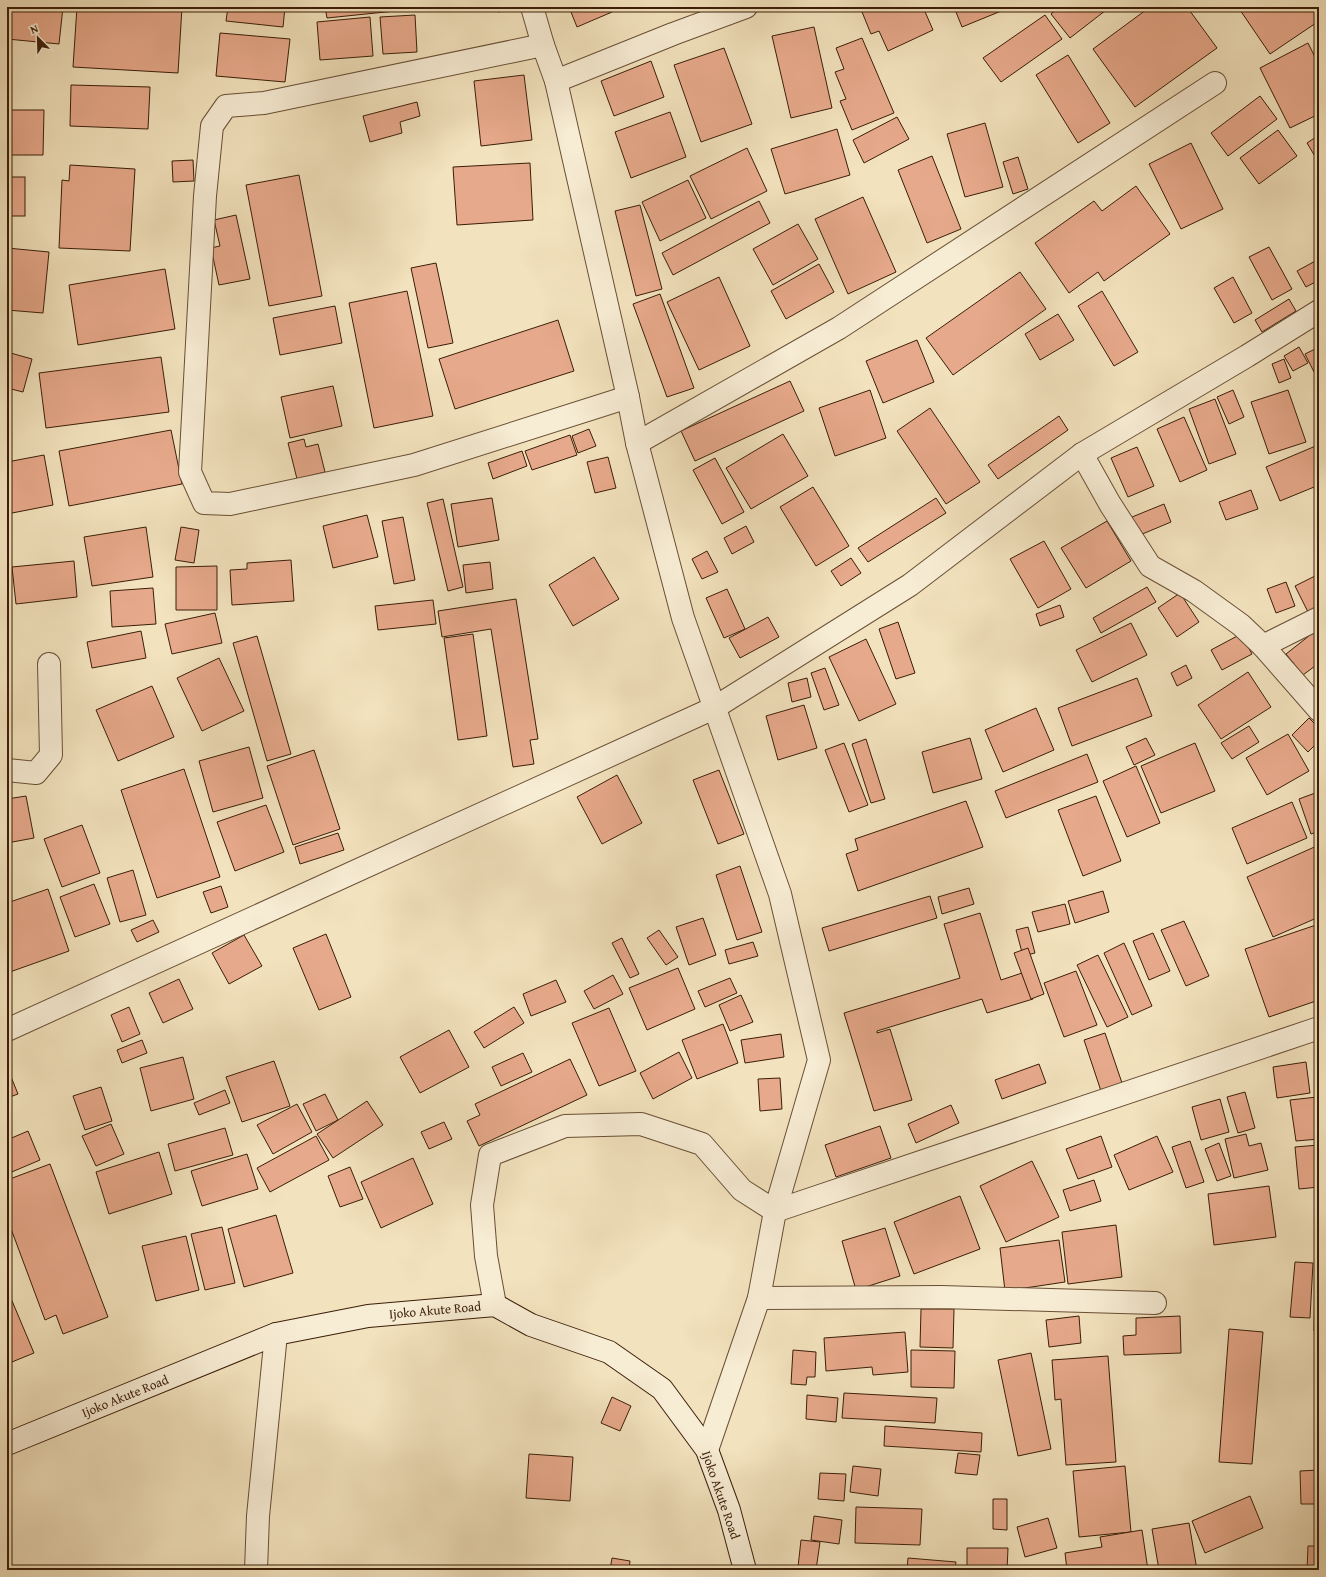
<svg xmlns="http://www.w3.org/2000/svg" width="1326" height="1577" font-family="'Gentium Book Plus',serif">
<style>
.building{fill:#e7a98b;stroke:#3b1e08}
.lines{fill:none;stroke-linecap:round;stroke-linejoin:round}
.minor-casing{stroke:#694f35;stroke-width:24}
.secondary-casing{stroke:#3b1e08;stroke-width:24}
.minor{stroke:#f7ecd4;stroke-width:22}
.secondary{stroke:#f7ecd4;stroke-width:22}
.labels{text-anchor:middle;dominant-baseline:central;stroke-width:3;stroke-linejoin:round;paint-order:stroke}
.street-label{font-size:13px;fill:#3b1e08;stroke:#f7ecd4}
</style>
<rect width="100%" height="100%" fill="#f2e2bd"/>
<filter id="stains"><feTurbulence type="fractalNoise" baseFrequency=".005" numOctaves="4"/><feColorMatrix values="0 0 0 0 .2 0 0 0 0 .09 0 0 0 0 .02 0 0 0 .5 -.17"/></filter>
<radialGradient id="worn" r=".72"><stop offset=".6" stop-color="#630" stop-opacity="0"/><stop offset="1" stop-color="#630" stop-opacity=".3"/></radialGradient>
<g class="building">
<path d="M7 7H63L59 44 7 39Z"/>
<path d="M77 7H182L178 73 73 67Z"/>
<path d="M228 7H285L283 27 226 21Z"/>
<path d="M325 7H434L327 18Z"/>
<path d="M497 7H517L498 12Z"/>
<path d="M569 7H610L612 12 577 27Z"/>
<path d="M860 7H923L933 30 888 51 879 31 871 34Z"/>
<path d="M954 7H1011L962 27Z"/>
<path d="M1059 7H1110L1070 38 1051 14Z"/>
<path d="M1150 7H1187L1217 48 1135 107 1093 49Z"/>
<path d="M1238 7H1312L1319 17V21L1270 54Z"/>
<path d="M415 15 417 52 383 54 380 17Z"/>
<path d="M1045 15 1062 39 1001 82 983 58Z"/>
<path d="M370 17 373 56 320 60 317 22Z"/>
<path d="M814 27 832 108 791 118 772 36Z"/>
<path d="M220 33 290 39 285 82 216 76Z"/>
<path d="M862 38 894 113 852 130 840 101 846 99 835 72 844 69 836 48Z"/>
<path d="M1308 43 1319 65V114L1290 128 1260 68Z"/>
<path d="M724 48 752 124 701 142 674 65Z"/>
<path d="M1068 55 1110 123 1078 143 1036 75Z"/>
<path d="M651 61 664 97 614 116 601 81Z"/>
<path d="M524 75 532 140 481 146 474 81Z"/>
<path d="M71 85 150 87 148 129 70 126Z"/>
<path d="M1260 96 1277 119 1228 156 1211 133Z"/>
<path d="M417 102 420 116 400 122 402 133 370 142 363 116Z"/>
<path d="M7 110H44L43 155H7Z"/>
<path d="M670 112 686 157 631 178 615 132Z"/>
<path d="M897 117 909 139 864 163 853 140Z"/>
<path d="M985 123 1003 187 965 197 947 134Z"/>
<path d="M837 129 850 175 785 194 771 149Z"/>
<path d="M1278 130 1297 156 1259 184 1240 158Z"/>
<path d="M1319 135V163L1307 143Z"/>
<path d="M1191 143 1223 209 1181 229 1149 164Z"/>
<path d="M747 148 767 191 711 219 690 176Z"/>
<path d="M932 156 961 229 927 243 898 170Z"/>
<path d="M1018 157 1028 189 1013 194 1003 162Z"/>
<path d="M193 160 194 181 173 182 172 161Z"/>
<path d="M530 163 533 220 457 225 453 167Z"/>
<path d="M70 165 135 169 130 251 59 248 62 180 69 181Z"/>
<path d="M299 175 322 296 269 306 246 185Z"/>
<rect x="7" y="177" width="18" height="39"/>
<path d="M688 180 706 218 660 241 642 202Z"/>
<path d="M1136 186 1170 234 1104 281 1098 272 1069 293 1035 243 1094 201 1102 211Z"/>
<path d="M863 197 896 272 848 294 815 219Z"/>
<path d="M759 201 770 223 673 275 662 253Z"/>
<path d="M640 205 662 289 636 296 615 211Z"/>
<path d="M236 215 250 279 219 285 211 248 220 246 214 220Z"/>
<path d="M798 224 818 259 773 285 753 249Z"/>
<path d="M1269 247 1292 289 1272 300 1249 257Z"/>
<path d="M7 248 49 252 43 313 7 310Z"/>
<path d="M1319 259V280L1306 287 1297 271Z"/>
<path d="M436 263 453 343 428 348 411 268Z"/>
<path d="M819 264 834 292 786 319 771 291Z"/>
<path d="M165 269 175 329 78 345 69 285Z"/>
<path d="M1020 272 1046 309 953 375 926 338Z"/>
<path d="M719 277 750 346 699 370 667 302Z"/>
<path d="M1233 277 1252 313 1234 323 1214 288Z"/>
<path d="M407 291 433 416 374 428 349 303Z"/>
<path d="M1102 291 1138 352 1114 366 1078 306Z"/>
<path d="M660 294 694 388 667 397 633 304Z"/>
<path d="M1289 299 1296 311 1262 332 1255 320Z"/>
<path d="M335 306 342 343 280 355 273 318Z"/>
<path d="M1058 314 1074 340 1040 360 1025 334Z"/>
<path d="M558 320 574 371 455 409 439 359Z"/>
<path d="M917 340 934 382 883 403 866 361Z"/>
<path d="M1299 347 1308 363 1293 371 1284 356Z"/>
<path d="M1317 348 1319 352V370L1314 372 1305 354Z"/>
<path d="M7 352 32 359 23 392 7 388Z"/>
<path d="M161 357 169 412 46 428 39 373Z"/>
<path d="M1284 359 1291 378 1279 383 1272 364Z"/>
<path d="M790 381 804 411 695 461 681 431Z"/>
<path d="M333 386 342 426 290 438 281 397Z"/>
<path d="M870 390 886 438 835 456 819 408Z"/>
<path d="M1233 390 1244 417 1229 424 1217 397Z"/>
<path d="M1288 390 1306 442 1269 454 1251 402Z"/>
<path d="M1215 399 1236 454 1209 464 1189 409Z"/>
<path d="M930 408 980 482 946 504 897 431Z"/>
<path d="M1059 416 1068 430 998 479 988 465Z"/>
<path d="M1184 417 1207 470 1180 482 1157 429Z"/>
<path d="M589 429 596 446 578 453 572 436Z"/>
<path d="M171 430 182 484 69 506 59 451Z"/>
<path d="M783 434 808 476 751 509 726 468Z"/>
<path d="M570 435 577 455 532 470 525 451Z"/>
<path d="M304 439 306 447 318 444 325 472 297 479 288 443Z"/>
<path d="M1318 445 1319 485 1280 501 1266 467Z"/>
<path d="M1137 447 1154 486 1128 497 1111 458Z"/>
<path d="M522 451 527 466 493 479 488 463Z"/>
<path d="M44 455 53 505 7 514V462Z"/>
<path d="M608 457 616 488 595 493 587 462Z"/>
<path d="M715 458 744 512 722 524 693 470Z"/>
<path d="M813 487 849 546 816 566 780 507Z"/>
<path d="M1251 490 1258 509 1226 520 1219 502Z"/>
<path d="M492 498 499 540 458 547 451 504Z"/>
<path d="M936 498 946 513 868 562 858 548Z"/>
<path d="M443 499 463 587 448 591 427 503Z"/>
<path d="M1164 504 1171 522 1140 535 1132 517Z"/>
<path d="M367 515 378 557 333 568 323 526Z"/>
<path d="M403 517 415 580 394 584 382 521Z"/>
<path d="M1107 521 1131 561 1086 588 1061 548Z"/>
<path d="M746 526 754 542 732 554 724 538Z"/>
<path d="M146 527 153 577 92 586 84 537Z"/>
<path d="M181 527 199 530 194 563 175 560Z"/>
<path d="M1044 541 1071 589 1038 608 1010 559Z"/>
<path d="M707 551 718 572 702 579 692 559Z"/>
<path d="M594 557 619 599 573 626 549 585Z"/>
<path d="M851 558 861 573 841 586 831 571Z"/>
<path d="M291 560 294 601 232 605 230 570 247 569V563Z"/>
<path d="M74 561 77 597 16 604 12 567Z"/>
<path d="M490 562 493 589 466 593 463 565Z"/>
<path d="M217 566V610H176V567Z"/>
<path d="M1319 574V612L1310 616 1295 586Z"/>
<path d="M1286 582 1295 606 1276 613 1267 589Z"/>
<path d="M1147 587 1156 602 1101 633 1093 618Z"/>
<path d="M153 588 156 624 112 627 110 591Z"/>
<path d="M727 589 745 629 724 638 706 598Z"/>
<path d="M1180 593 1199 622 1177 637 1158 608Z"/>
<path d="M516 599 538 739 530 740 534 764 513 767 491 629 442 637 438 611Z"/>
<path d="M433 600 436 624 378 630 375 606Z"/>
<path d="M1060 605 1064 617 1040 626 1036 614Z"/>
<path d="M215 613 222 643 172 654 165 624Z"/>
<path d="M768 617 779 637 740 658 729 638Z"/>
<path d="M898 622 915 673 896 679 879 629Z"/>
<path d="M1131 623 1147 655 1092 682 1076 650Z"/>
<path d="M1319 628V663L1303 675 1286 654Z"/>
<path d="M141 631 146 658 92 668 87 642Z"/>
<path d="M473 634 487 736 458 740 444 638Z"/>
<path d="M1241 634 1252 654 1222 670 1211 650Z"/>
<path d="M257 636 291 754 267 761 233 643Z"/>
<path d="M866 639 896 704 859 721 829 657Z"/>
<path d="M219 658 244 711 202 731 177 678Z"/>
<path d="M1186 665 1192 678 1177 686 1171 673Z"/>
<path d="M825 668 839 705 824 710 811 673Z"/>
<path d="M1248 672 1271 707 1221 739 1198 705Z"/>
<path d="M807 678 811 697 792 702 788 683Z"/>
<path d="M1137 678 1152 716 1072 746 1058 708Z"/>
<path d="M152 686 174 737 118 761 96 710Z"/>
<path d="M804 705 817 748 778 760 766 716Z"/>
<path d="M1036 708 1054 750 1003 772 985 730Z"/>
<path d="M1309 718 1319 728V741L1308 752 1292 735Z"/>
<path d="M1249 726 1259 742 1232 759 1221 743Z"/>
<path d="M1288 734 1309 771 1267 795 1246 758Z"/>
<path d="M970 738 982 779 933 793 922 752Z"/>
<path d="M1146 738 1155 755 1134 765 1126 747Z"/>
<path d="M866 739 885 799 871 803 852 744Z"/>
<path d="M844 743 868 805 849 812 825 750Z"/>
<path d="M1195 743 1215 791 1161 813 1141 766Z"/>
<path d="M249 747 263 798 213 812 199 761Z"/>
<path d="M314 750 340 829 293 845 267 766Z"/>
<path d="M1087 754 1098 782 1006 818 995 791Z"/>
<path d="M1136 766 1160 823 1127 837 1103 781Z"/>
<path d="M184 769 220 877 157 898 121 790Z"/>
<path d="M719 770 744 834 718 844 693 780Z"/>
<path d="M617 775 642 823 602 844 577 797Z"/>
<path d="M1318 792 1319 831 1311 834 1299 799Z"/>
<path d="M26 796 34 838 7 843V799Z"/>
<path d="M1096 796 1121 861 1083 876 1058 810Z"/>
<path d="M966 801 983 847 858 891 846 854 858 850 855 839Z"/>
<path d="M1292 802 1307 838 1247 864 1232 828Z"/>
<path d="M266 805 284 852 235 871 217 822Z"/>
<path d="M82 825 100 873 62 887 44 839Z"/>
<path d="M338 833 344 850 300 864 295 847Z"/>
<path d="M1319 845V917L1273 937 1247 877Z"/>
<path d="M740 866 762 932 737 940 716 875Z"/>
<path d="M133 870 146 915 120 922 107 878Z"/>
<path d="M94 884 110 924 75 937 60 897Z"/>
<path d="M221 886 228 907 211 913 203 892Z"/>
<path d="M969 888 974 904 942 914 938 897Z"/>
<path d="M48 889 69 951 7 973V903Z"/>
<path d="M1103 891 1109 912 1075 923 1068 901Z"/>
<path d="M930 896 937 918 829 951 822 928Z"/>
<path d="M1065 904 1070 924 1038 932 1032 912Z"/>
<path d="M980 913 1001 980 1025 972 1033 999 987 1013 982 999 877 1031V1033L890 1029 912 1100 874 1111 844 1013 960 978 944 924Z"/>
<path d="M703 918 716 955 689 965 676 927Z"/>
<path d="M153 920 159 932 137 942 131 930Z"/>
<path d="M1184 921 1209 976 1186 986 1161 930Z"/>
<path d="M1319 924V1000L1269 1017 1245 949Z"/>
<path d="M1028 927 1035 953 1023 956 1016 930Z"/>
<path d="M659 930 678 957 666 965 647 938Z"/>
<path d="M1153 933 1170 971 1149 980 1133 941Z"/>
<path d="M326 934 351 997 319 1010 293 948Z"/>
<path d="M244 935 262 966 229 984 212 953Z"/>
<path d="M622 938 639 974 630 978 612 943Z"/>
<path d="M753 942 758 956 729 964 725 950Z"/>
<path d="M1124 943 1152 1006 1132 1015 1104 953Z"/>
<path d="M1028 948 1044 994 1031 999 1014 953Z"/>
<path d="M1098 955 1128 1017 1107 1027 1077 965Z"/>
<path d="M678 968 695 1009 647 1030 629 988Z"/>
<path d="M1076 971 1097 1025 1064 1037 1044 983Z"/>
<path d="M613 975 623 994 594 1009 584 991Z"/>
<path d="M730 978 737 993 705 1007 698 991Z"/>
<path d="M179 979 193 1009 163 1023 149 993Z"/>
<path d="M556 980 566 1002 531 1016 523 994Z"/>
<path d="M741 995 753 1022 730 1031 719 1005Z"/>
<path d="M129 1007 140 1034 122 1042 111 1015Z"/>
<path d="M514 1007 524 1023 484 1048 474 1032Z"/>
<path d="M609 1008 636 1071 599 1086 572 1023Z"/>
<path d="M723 1024 738 1063 697 1079 682 1040Z"/>
<path d="M449 1030 469 1067 420 1093 400 1057Z"/>
<path d="M1105 1033 1122 1083 1101 1091 1084 1040Z"/>
<path d="M781 1034 784 1057 745 1063 741 1040Z"/>
<path d="M142 1040 147 1053 122 1063 117 1050Z"/>
<path d="M679 1052 692 1078 653 1099 640 1073Z"/>
<path d="M523 1053 532 1072 501 1086 492 1067Z"/>
<path d="M183 1057 194 1099 151 1111 140 1068Z"/>
<path d="M570 1059 587 1095 479 1146 467 1121 480 1115 475 1104Z"/>
<path d="M274 1061 290 1106 242 1122 226 1077Z"/>
<path d="M1306 1062 1310 1093 1277 1098 1273 1067Z"/>
<path d="M1039 1064 1046 1083 1002 1099 995 1080Z"/>
<path d="M7 1067 18 1094 7 1098Z"/>
<path d="M780 1078 782 1109 760 1111 758 1079Z"/>
<path d="M101 1087 112 1121 85 1130 73 1096Z"/>
<path d="M225 1090 230 1103 199 1115 194 1103Z"/>
<path d="M1245 1092 1255 1128 1238 1133 1227 1097Z"/>
<path d="M325 1094 338 1120 316 1131 303 1104Z"/>
<path d="M1317 1097 1319 1114V1139L1296 1141 1290 1100Z"/>
<path d="M1220 1099 1229 1132 1201 1140 1192 1107Z"/>
<path d="M367 1101 383 1125 333 1158 317 1134Z"/>
<path d="M297 1104 312 1132 273 1154 257 1125Z"/>
<path d="M951 1105 959 1123 916 1143 908 1124Z"/>
<path d="M444 1122 452 1139 429 1149 421 1132Z"/>
<path d="M111 1124 124 1154 96 1166 82 1136Z"/>
<path d="M880 1126 891 1158 836 1177 825 1145Z"/>
<path d="M225 1128 233 1155 175 1171 168 1144Z"/>
<path d="M28 1131 40 1160 7 1174V1140Z"/>
<path d="M1246 1134 1249 1146 1261 1143 1268 1170 1234 1178 1225 1139Z"/>
<path d="M316 1136 329 1160 270 1192 257 1168Z"/>
<path d="M1101 1136 1112 1167 1078 1179 1066 1149Z"/>
<path d="M1157 1136 1173 1172 1129 1190 1114 1155Z"/>
<path d="M1190 1141 1204 1182 1186 1188 1172 1147Z"/>
<path d="M1219 1143 1231 1176 1217 1181 1205 1149Z"/>
<path d="M1319 1145V1187L1299 1189 1295 1147Z"/>
<path d="M159 1152 172 1194 109 1214 96 1172Z"/>
<path d="M247 1154 258 1189 202 1206 191 1171Z"/>
<path d="M413 1158 433 1204 381 1228 361 1182Z"/>
<path d="M1032 1161 1059 1217 1006 1242 980 1186Z"/>
<path d="M50 1164 108 1317 63 1334 56 1315 45 1320 7 1218V1180Z"/>
<path d="M350 1167 363 1199 340 1207 328 1176Z"/>
<path d="M1094 1180 1101 1201 1070 1211 1063 1190Z"/>
<path d="M1269 1186 1276 1237 1214 1245 1208 1194Z"/>
<path d="M960 1196 980 1249 914 1274 894 1222Z"/>
<path d="M276 1215 293 1273 244 1287 228 1229Z"/>
<path d="M1116 1225 1122 1277 1068 1284 1062 1232Z"/>
<path d="M222 1227 235 1283 205 1290 191 1234Z"/>
<path d="M885 1228 900 1276 856 1290 842 1241Z"/>
<path d="M186 1236 199 1290 156 1301 142 1246Z"/>
<path d="M1059 1240 1065 1282 1005 1291 1000 1248Z"/>
<path d="M1295 1262 1313 1263 1310 1318 1290 1317Z"/>
<path d="M1315 1269H1319V1331H1314Z"/>
<path d="M7 1289 34 1353 7 1364Z"/>
<path d="M921 1309H954L953 1348 920 1347Z"/>
<path d="M1079 1316 1081 1343 1049 1347 1046 1320Z"/>
<path d="M1180 1316 1181 1353 1124 1355 1123 1336 1136 1335V1318Z"/>
<path d="M1229 1329 1263 1332 1252 1464 1219 1462Z"/>
<path d="M905 1332 908 1372 873 1375 872 1367 826 1371 824 1338Z"/>
<path d="M793 1350 816 1352 815 1377H807L806 1385 791 1384Z"/>
<path d="M911 1350 955 1351 954 1388 911 1387Z"/>
<path d="M1031 1353 1051 1449 1018 1456 998 1360Z"/>
<path d="M1108 1356 1116 1462 1066 1465 1061 1399 1055 1400 1052 1360Z"/>
<path d="M844 1393 937 1398 935 1423 842 1418Z"/>
<path d="M807 1395 838 1398 836 1422 806 1419Z"/>
<path d="M612 1397 631 1406 620 1431 601 1423Z"/>
<path d="M885 1426 982 1433 981 1452 884 1446Z"/>
<path d="M958 1453 980 1455 977 1475 955 1473Z"/>
<path d="M529 1454 573 1457 570 1501 526 1498Z"/>
<path d="M853 1466 881 1469 878 1496 850 1492Z"/>
<path d="M1125 1466 1131 1532 1079 1537 1073 1471Z"/>
<path d="M1319 1470V1504H1301L1300 1471Z"/>
<path d="M820 1473 846 1474 844 1501 818 1499Z"/>
<path d="M1250 1496 1263 1528 1205 1553 1192 1521Z"/>
<path d="M993 1499H1007V1530L993 1529Z"/>
<path d="M856 1507 922 1509 920 1545 855 1543Z"/>
<path d="M814 1516 842 1520 839 1544 811 1540Z"/>
<path d="M1048 1518 1057 1548 1025 1557 1017 1527Z"/>
<path d="M1316 1520H1319V1570H1307L1308 1546H1315Z"/>
<path d="M1189 1523 1197 1570H1159L1152 1529Z"/>
<path d="M1142 1530 1148 1570H1067L1065 1553 1102 1547 1100 1537Z"/>
<path d="M801 1540 820 1542 816 1570H788L789 1566 798 1567Z"/>
<path d="M967 1548H1008L1007 1570H967Z"/>
<path d="M612 1558 630 1561 629 1570H610Z"/>
<path d="M908 1558 956 1562 955 1570H907Z"/>
</g>
<g class="lines">
<g class="minor-casing">
<g id="minor">
<path d="M532 7 543 45 556 81 628 397 637 443 683 618 780 894 819 1060 775 1211 759 1298 707 1450"/>
<path d="M543 45 264 103 226 106 212 126 205 196 190 472 204 503 230 504 414 465 628 397"/>
<path d="M556 81 673 34 746 7"/>
<path d="M637 443 839 328 1215 83"/>
<path d="M1082 454 1110 504 1150 566 1194 591 1241 625 1263 646 1319 710"/>
<path d="M1263 646 1319 618"/>
<path d="M7 770 36 773 51 755 49 664"/>
<path d="M7 1030 714 708 910 585 1082 454 1247 356 1319 311"/>
<path d="M775 1211 1319 1028"/>
<path d="M759 1298 941 1297 1155 1303"/>
<path d="M495 1305 486 1256 482 1205 490 1155 565 1126 641 1124 702 1144 742 1190 775 1211"/>
<path d="M256 1570 258 1516 276 1334"/>
</g>
</g>
<g class="secondary-casing">
<path id="secondary" d="M7 1444 276 1334 368 1316 495 1305 531 1325 609 1352 662 1389 707 1450 729 1510 745 1570"/>
</g>
<use href="#minor" class="minor"/>
<use href="#secondary" class="secondary"/>
</g>
<g class="labels">
<g class="street-label">
<text transform="translate(435 1310) rotate(-5)">Ijoko Akute Road</text>
<text transform="translate(125 1396) rotate(-22)">Ijoko Akute Road</text>
<text transform="translate(721 1495) rotate(71)">Ijoko Akute Road</text>
</g>
</g>
<rect width="1326" height="1577" fill="none" stroke="#f2e2bd" stroke-width="24"/>
<rect x="8" y="8" width="1310" height="1561" fill="none" stroke="#3b1e08" stroke-width="2"/>
<rect x="12" y="12" width="1302" height="1553" fill="none" stroke="#3b1e08"/>
<g transform="translate(38 38) rotate(337)" stroke="#f7ecd4" stroke-width="3" paint-order="stroke">
<path d="M0-3L7 15L0 10L-7 15Z" fill="#3b1e08"/>
<text y="-6" font-size="11" font-weight="bold" text-anchor="middle" fill="#3b1e08">N</text>
</g>
<rect width="100%" height="100%" filter="url(#stains)"/>
<rect width="100%" height="100%" fill="url(#worn)"/>
</svg>
